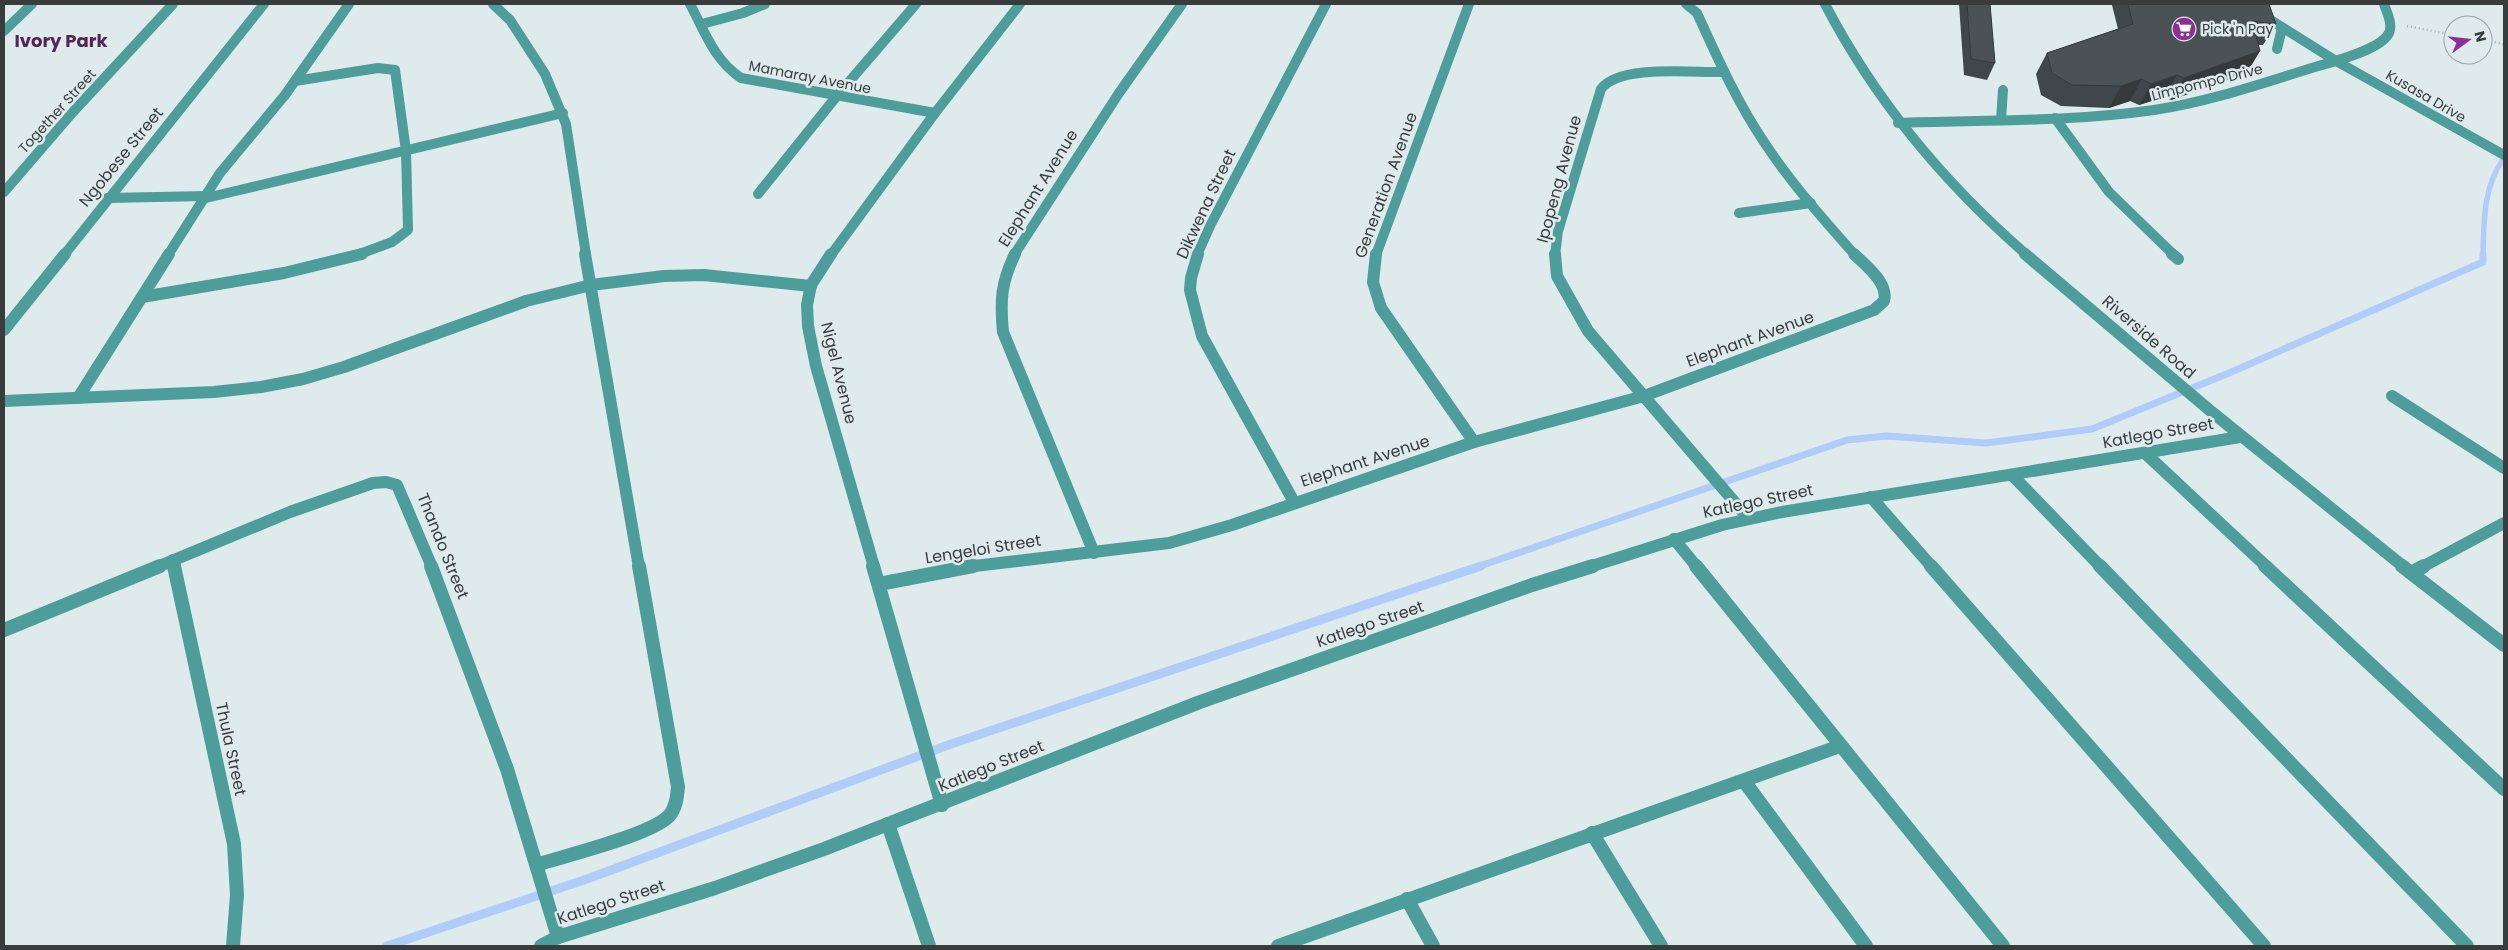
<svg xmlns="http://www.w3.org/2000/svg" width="2508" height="950" font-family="Poppins,sans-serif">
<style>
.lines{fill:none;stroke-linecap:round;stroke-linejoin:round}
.stream-far2{stroke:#b0ccf8;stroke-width:5.5}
.stream-far1{stroke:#b0ccf8;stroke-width:7}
.stream{stroke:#b0ccf8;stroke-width:9}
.path{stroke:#a8b1b2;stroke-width:2.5;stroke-dasharray:1 3;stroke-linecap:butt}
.minor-far2{stroke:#4d9d9a;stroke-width:10}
.minor-far1{stroke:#4d9d9a;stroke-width:12}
.minor{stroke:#4d9d9a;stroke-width:14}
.wall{fill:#40474a}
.shaded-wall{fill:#34393c}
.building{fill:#4b5256;stroke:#34393c}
.labels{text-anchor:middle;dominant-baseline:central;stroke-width:5;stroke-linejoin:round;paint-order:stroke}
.far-poi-label{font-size:14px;fill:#383c3d;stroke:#dfeaec;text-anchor:start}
.far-street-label{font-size:14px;fill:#383c3d;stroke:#dfeaec}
.street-label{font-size:16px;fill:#383c3d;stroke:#dfeaec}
.far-district-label{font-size:18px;font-weight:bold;fill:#552557;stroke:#dfeaec}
</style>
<rect width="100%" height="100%" fill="#dfeaec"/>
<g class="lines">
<path class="stream-far2" d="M2483 255C2484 220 2483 187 2504 158"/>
<path class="stream-far1" d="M1477 567 1847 440 1886 436 1986 443 2092 429 2229 373 2483 262V254"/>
<path class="stream" d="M387 946 587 879 951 744 1481 566"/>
<g class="path">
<path d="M2407 26 2453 35"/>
<path d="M2483 40 2504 44"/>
</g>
<g class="minor-far2">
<path d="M493 4 510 20 545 74 566 124 586 255"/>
<path d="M690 4C705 32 714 60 741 78L935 113"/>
<path d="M1686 4 1697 13C1717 57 1737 102 1764 142 1791 183 1823 219 1855 255"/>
<path d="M1825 4C1876 102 1944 183 2027 255"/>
<path d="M2245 4 2336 61 2504 155"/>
<path d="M702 24 743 13 765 4"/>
<path d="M4 31 32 4"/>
<path d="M2277 49 2282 28"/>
<path d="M295 81 378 68 395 70 406 151 408 230 392 242 357 255"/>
<path d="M2055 118 2109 192 2174 255"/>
<path d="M2001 120 2003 90"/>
<path d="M1898 123C1983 120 2070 122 2154 110 2209 102 2263 83 2315 67 2332 62 2381 50 2389 33 2393 24 2387 13 2384 4"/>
<path d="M4 192 73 112 173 4"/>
<path d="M758 194 836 97 916 4"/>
<path d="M107 198 207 196"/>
<path d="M206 198 563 113"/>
<path d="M1739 213 1811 203"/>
<path d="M64 255 264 4"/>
<path d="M168 255 220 173 285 95 349 4"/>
<path d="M831 255 935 113 1020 4"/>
<path d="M1014 255 1119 93 1182 4"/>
<path d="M1197 255 1211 224 1326 4"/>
<path d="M1376 255 1469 4"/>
<path d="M1555 255 1558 231 1601 89C1620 64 1694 73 1724 72"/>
</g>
<g class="minor-far1">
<path d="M585 254 639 567"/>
<path d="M831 254 811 285 807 305 808 326 816 366 874 567"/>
<path d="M1015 254C1001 283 1000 300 1003 332L1094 553"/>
<path d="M1198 254 1191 278 1190 290 1202 336 1294 502"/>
<path d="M1376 254 1373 282 1381 308 1474 442"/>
<path d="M1555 254 1557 276 1588 331 1749 519"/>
<path d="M2025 254 2213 413 2404 567"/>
<path d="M2172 254 2178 259"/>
<path d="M142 297 284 273 362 254"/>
<path d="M4 330 65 254"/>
<path d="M2392 396 2504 468"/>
<path d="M78 398 169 254"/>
<path d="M4 401 214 392 261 387 303 379 344 367 526 301 591 285 664 276 704 275 811 286"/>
<path d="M2146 454 2267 567"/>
<path d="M2012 475 2101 567"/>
<path d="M1871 497 1932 567"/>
<path d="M1674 539 1697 567"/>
<path d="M173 560 175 567"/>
<path d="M157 567 290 512 373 483 386 482 397 485 432 567"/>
<path d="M966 567 1169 543 1232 525 1474 442 1644 396 1874 310 1884 301C1889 283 1865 265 1854 254"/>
<path d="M1589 567 1722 525 1782 512 2240 437"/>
<path d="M2422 567 2504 523"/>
</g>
<g class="minor">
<path d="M174 566 234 844 237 895 233 946"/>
<path d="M431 566 507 769 558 937"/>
<path d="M873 566 942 805"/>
<path d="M1696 566 2003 946"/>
<path d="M1931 566 2264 946"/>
<path d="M2100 566 2467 946"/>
<path d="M2265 566 2504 789"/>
<path d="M2402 566 2504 645"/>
<path d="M2411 573 2424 566"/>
<path d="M879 584 973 566"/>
<path d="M4 630 160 566"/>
<path d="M1744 781 1866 946"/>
<path d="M888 824 929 946"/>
<path d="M1592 833 1661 946"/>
<path d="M539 864C568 855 650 835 669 816 676 808 677 797 678 787L639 566"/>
<path d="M1407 899 1433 946"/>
<path d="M541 946 558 937 715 888 824 849 1200 702 1532 585 1593 566"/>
<path d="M1278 946 1840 746"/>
</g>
</g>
<g class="wall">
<path d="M1959 4H1990L1995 63 1987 80 1964 75Z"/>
<path d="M2110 4H2269L2276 24 2263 45H2259L2247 73 2171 100 2164 97 2139 105 2130 101 2109 108 2061 106 2041 95 2036 74 2047 53 2118 29 2112 5Z"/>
</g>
<g class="shaded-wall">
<path d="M2260 51 2247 73 2171 100 2184 78Z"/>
<path d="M2177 75 2164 97 2139 105 2151 84Z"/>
<path d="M2142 79 2130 101 2109 108 2121 86Z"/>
</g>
<g class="building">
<path d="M1967 4H1990L1995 63 1971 59Z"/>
<path d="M2128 4H2269L2276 24 2252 21 2260 51 2184 78 2177 75 2151 84 2142 79 2121 86 2072 85 2052 73 2047 53 2133 24Z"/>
</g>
<defs>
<g id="supermarket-disc" transform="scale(1.25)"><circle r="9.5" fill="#912e96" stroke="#dfeaec"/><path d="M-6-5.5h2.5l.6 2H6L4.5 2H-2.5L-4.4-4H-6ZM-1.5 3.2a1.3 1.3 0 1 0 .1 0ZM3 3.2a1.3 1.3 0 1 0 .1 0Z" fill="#fff"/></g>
</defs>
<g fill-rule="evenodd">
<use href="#supermarket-disc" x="2184" y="29"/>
</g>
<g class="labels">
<g class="far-poi-label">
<text x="2202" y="29">Pick 'n Pay</text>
</g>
<g class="far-street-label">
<text transform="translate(810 77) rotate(11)">Mamaray Avenue</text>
<text transform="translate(2207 82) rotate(-14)">Limpompo Drive</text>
<text transform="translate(2426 96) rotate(30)">Kusasa Drive</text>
<text transform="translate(57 111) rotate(-48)">Together Street</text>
</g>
<g class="street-label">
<text transform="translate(121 157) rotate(-51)">Ngobese Street</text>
<text transform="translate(1559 179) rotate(-75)">Ipopeng Avenue</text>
<text transform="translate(1386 185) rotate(-70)">Generation Avenue</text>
<text transform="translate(1038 188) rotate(-58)">Elephant Avenue</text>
<text transform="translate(1206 204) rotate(-65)">Dikwena Street</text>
<text transform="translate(2149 337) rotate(41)">Riverside Road</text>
<text transform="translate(1750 339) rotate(-20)">Elephant Avenue</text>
<text transform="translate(839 373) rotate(76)">Nigel Avenue</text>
<text transform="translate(2158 433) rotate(-10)">Katlego Street</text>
<text transform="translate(1365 461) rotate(-18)">Elephant Avenue</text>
<text transform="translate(1758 501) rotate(-12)">Katlego Street</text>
<text transform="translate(443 546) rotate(68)">Thando Street</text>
<text transform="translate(983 549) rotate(-9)">Lengeloi Street</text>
<text transform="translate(1370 624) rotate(-19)">Katlego Street</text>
<text transform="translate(231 749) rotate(78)">Thula Street</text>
<text transform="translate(991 766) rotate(-22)">Katlego Street</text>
<text transform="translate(611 902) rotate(-18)">Katlego Street</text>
</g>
<g class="far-district-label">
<text x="61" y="40">Ivory Park</text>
</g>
</g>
<rect width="2508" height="950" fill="none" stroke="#383c3d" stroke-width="10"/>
<g transform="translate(2468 40) rotate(75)"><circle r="24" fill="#dfeaec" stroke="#9ca4a6"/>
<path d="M0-4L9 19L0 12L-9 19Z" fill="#912e96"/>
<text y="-8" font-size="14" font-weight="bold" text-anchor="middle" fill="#383c3d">N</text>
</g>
</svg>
